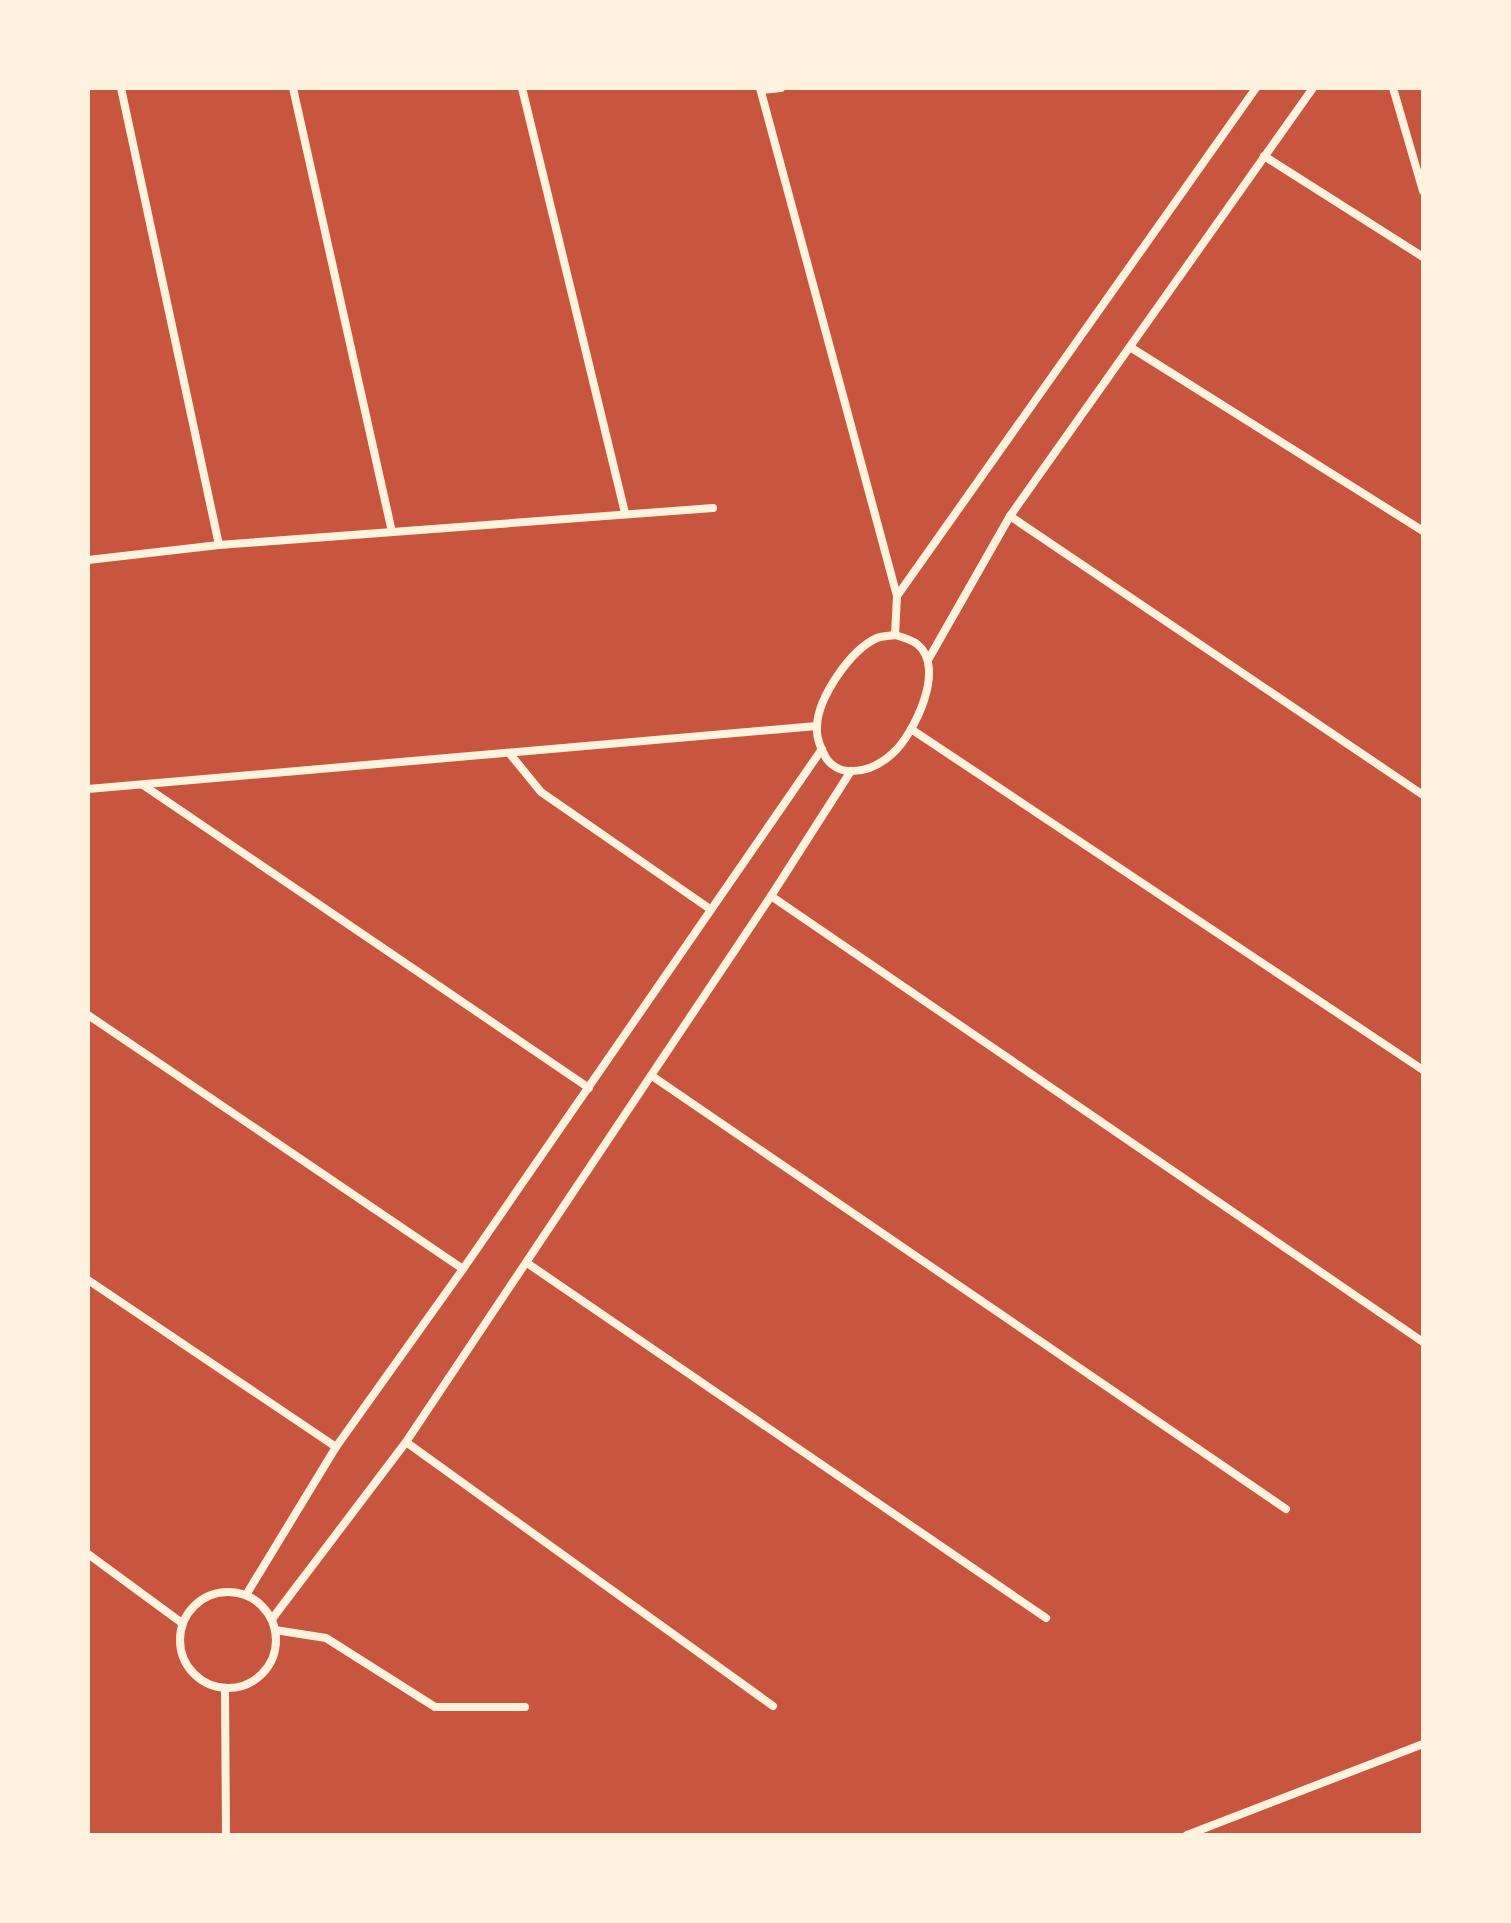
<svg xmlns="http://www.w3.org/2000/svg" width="1511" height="1923" font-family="Poppins,sans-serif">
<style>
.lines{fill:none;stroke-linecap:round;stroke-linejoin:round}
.minor{stroke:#fff3e0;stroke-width:8}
</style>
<rect width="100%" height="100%" fill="#c8553d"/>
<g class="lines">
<g class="minor">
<path d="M121 88 219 545"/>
<path d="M293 88 392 532"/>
<path d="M522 88 625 513"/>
<path d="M760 88 897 596"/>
<path d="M1393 88 1423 191"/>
<path d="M761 90 781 88"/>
<path d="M1264 156 1423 257"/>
<path d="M1130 347 1423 531"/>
<path d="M1010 516 1423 795"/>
<path d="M88 560 219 545 713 508"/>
<path d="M895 635 897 596 1256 88"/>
<path d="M895 635C902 637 912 640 917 644 947 667 914 734 893 753 880 765 866 772 849 771 839 771 829 764 825 756 820 747 816 736 817 726 818 698 850 650 877 638 882 636 889 636 895 635Z"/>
<path d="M928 660 1010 516 1313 88"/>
<path d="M911 729 1423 1070"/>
<path d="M510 754 541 792 710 909"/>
<path d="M143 785 589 1088"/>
<path d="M88 789 817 726"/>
<path d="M771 896 1423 1342"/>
<path d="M88 1015 463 1269"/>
<path d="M652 1076 1286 1509"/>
<path d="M527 1263 1046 1618"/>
<path d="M88 1280 336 1447"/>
<path d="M406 1442 773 1706"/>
<path d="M88 1554 182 1623"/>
<circle cx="228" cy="1640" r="48"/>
<path d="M246 1595 336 1447 463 1269 822 749"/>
<path d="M272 1619 406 1442 771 896 851 771"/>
<path d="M275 1630 326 1638 435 1707H525"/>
<path d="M225 1690 226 1835"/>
<path d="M1187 1835 1423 1744"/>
</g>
</g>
<rect width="1511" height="1923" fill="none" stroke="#fff3e0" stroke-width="180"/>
</svg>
